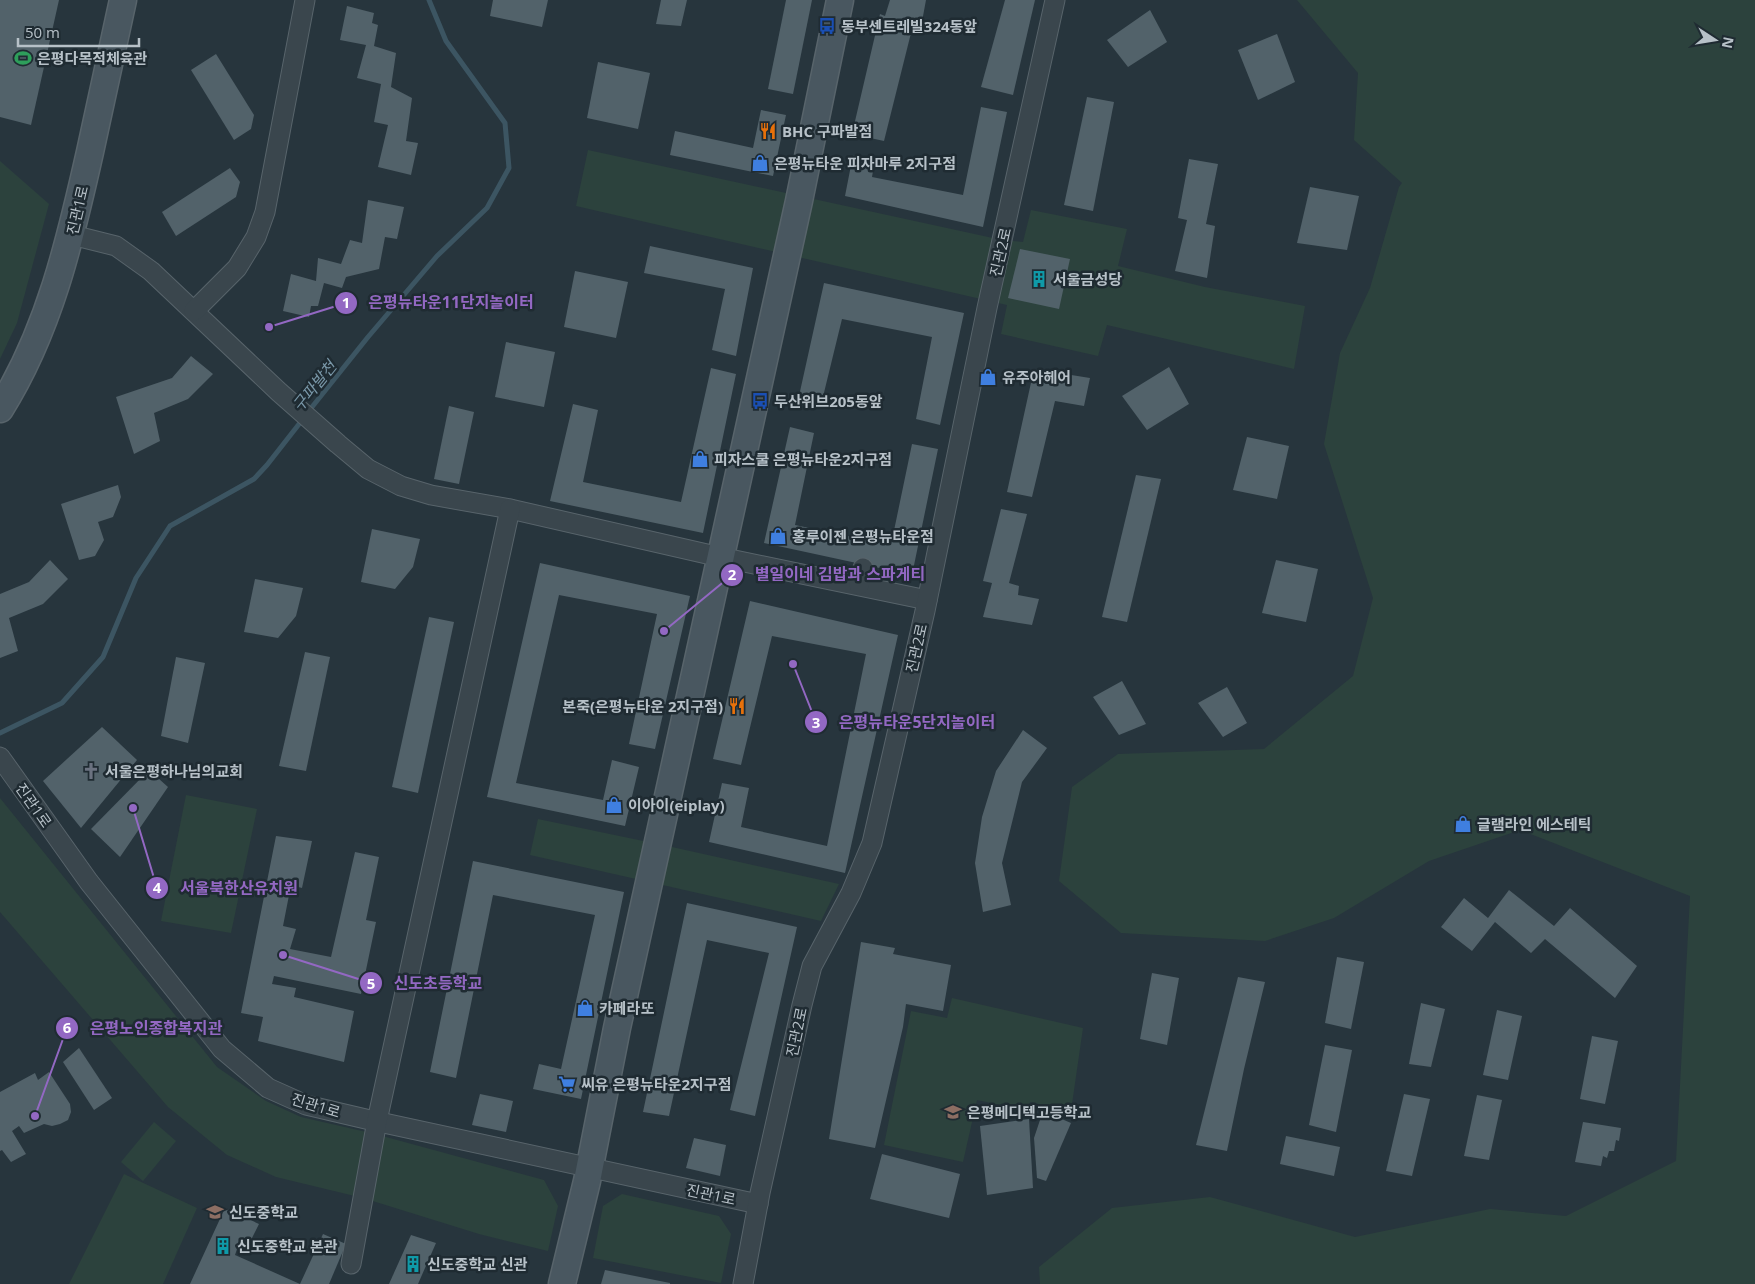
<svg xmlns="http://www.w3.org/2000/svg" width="1755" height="1284" font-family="'Open Sans','Noto Sans KR',sans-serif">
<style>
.green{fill:#2c423d}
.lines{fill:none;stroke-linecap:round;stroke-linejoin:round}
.stream{stroke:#3c5562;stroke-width:5}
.building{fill:#52626a}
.street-casing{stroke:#58646b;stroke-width:21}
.secondary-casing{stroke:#58646b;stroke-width:29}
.street{stroke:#3a464d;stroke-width:19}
.secondary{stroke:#495760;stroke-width:26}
.labels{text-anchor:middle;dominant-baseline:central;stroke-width:5;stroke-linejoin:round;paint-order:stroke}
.poi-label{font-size:15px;font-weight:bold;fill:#b7c1c8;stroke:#1f2b32;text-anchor:start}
.street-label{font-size:15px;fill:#b7c1c8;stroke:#1f2b32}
.water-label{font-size:16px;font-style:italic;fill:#7a98a9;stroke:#1f2b32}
.leader{fill:none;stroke:#9368c3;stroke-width:2}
.callout-dot{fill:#9368c3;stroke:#1f2b32;stroke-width:2}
.mark-label{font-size:15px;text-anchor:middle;font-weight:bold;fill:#fff}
.callout-label{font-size:16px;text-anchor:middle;font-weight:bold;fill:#9368c3;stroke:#1f2b32;stroke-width:5;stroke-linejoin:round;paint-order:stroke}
</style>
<rect width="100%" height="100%" fill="#27353d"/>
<g class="green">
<path d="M1297 0H1755V1284H1040L1039 1267 1112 1208 1210 1197 1355 1237 1490 1209 1566 1216 1676 1161 1690 896 1520 830 1429 861 1334 918 1265 941 1121 933 1059 881 1072 787 1118 754 1264 749 1353 676 1373 598 1324 444 1340 353 1370 288 1399 187 1402 183 1354 140 1358 73Z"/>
<path d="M588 150 1002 240 1023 242 1031 210 1127 229 1118 266 1205 287 1305 306 1294 369 1107 325 1098 356 1001 334 1007 305 576 206Z"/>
<path d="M0 161 49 204 17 323 0 359Z"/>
<path d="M186 795 257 809 231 933 161 921Z"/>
<path d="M0 798 217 1067 266 1101 301 1117 375 1134 544 1180 558 1206 548 1251 479 1234 363 1198 276 1177 227 1155 168 1107 0 912Z"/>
<path d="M538 819 672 847 839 884 821 921 530 855Z"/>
<path d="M952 998 1083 1028 1071 1111 1030 1102 1028 1111 977 1100 963 1162 884 1145 911 1011 947 1018Z"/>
<path d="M154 1122 176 1141 143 1181 121 1162Z"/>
<path d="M124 1174 197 1208 163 1284H69Z"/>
<path d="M622 1194 719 1216 731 1234 721 1283 593 1258 603 1206Z"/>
</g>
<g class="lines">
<g class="stream">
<path d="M308 412 368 337 437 256 487 208 509 168 505 123 446 41 429 0"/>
<path d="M0 733 62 703 103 657 136 578 170 526 254 479 267 465 303 419"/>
</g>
</g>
<g class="building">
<path d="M0 0H59L31 125 0 117Z"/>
<path d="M493 0H548L542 27 490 16Z"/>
<path d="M661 0H687L681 26 656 24Z"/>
<path d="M786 0H812L793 94 768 89Z"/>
<path d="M890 0H926L921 27 913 25 884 141 852 134 880 14 885 16Z"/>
<path d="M1005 0H1035L1013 95 981 87Z"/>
<path d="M347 6 374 13 372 23 378 25 374 46 396 53 391 87 412 98 406 141 418 143 411 175 378 167 388 125 374 122 381 84 357 78 366 45 340 40Z"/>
<path d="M1150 10 1167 42 1128 67 1107 40Z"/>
<path d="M1277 34 1295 82 1258 100 1238 50Z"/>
<path d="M216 54 254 115 251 129 234 140 191 70Z"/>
<path d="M598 62 650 73 638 129 587 118Z"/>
<path d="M1087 97 1114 102 1093 211 1064 205Z"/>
<path d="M981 107 1007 112 983 227 845 196 853 155 875 159 872 177 963 195Z"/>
<path d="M761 110 786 115 773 176 670 155 675 131 753 148Z"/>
<path d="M1189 159 1218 164 1206 224 1215 226 1207 278 1175 271 1187 220 1178 218Z"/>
<path d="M230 168 240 182 236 197 176 236 162 212Z"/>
<path d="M1310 187 1359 196 1347 250 1297 243Z"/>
<path d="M368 200 404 207 397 239 385 237 379 269 346 277 342 288 324 283 318 306H311L309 317 283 311 291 274 316 281 318 258 341 264 350 240 362 243Z"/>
<path d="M650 246 753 268 736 356 712 350 725 289 644 273Z"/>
<path d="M1020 249 1070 259 1059 309 1008 298Z"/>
<path d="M575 271 628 282 616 338 564 327Z"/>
<path d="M824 283 964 313 940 425 916 419 932 337 842 319 820 409 797 405Z"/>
<path d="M506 342 555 352 544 407 495 397Z"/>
<path d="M191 356 213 374 188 399 154 413 160 441 134 454 116 397 172 378Z"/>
<path d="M1169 367 1189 404 1147 430 1122 396Z"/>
<path d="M711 368 736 374 703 533 550 501 573 404 598 410 583 482 681 502Z"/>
<path d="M1034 369 1090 378 1084 406 1055 401 1032 497 1007 492Z"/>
<path d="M449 406 474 412 459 484 434 479Z"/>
<path d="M790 427 814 433 795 525 891 545 912 444 938 449 912 575 764 543Z"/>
<path d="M1247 437 1289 446 1277 499 1233 490Z"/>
<path d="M1136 475 1161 479 1127 622 1102 617Z"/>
<path d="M118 485 121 497 113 517 98 522 104 540 95 556 79 560 61 504Z"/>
<path d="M1001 509 1027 514 1009 583 1019 586 1018 595 1039 599 1032 625 983 617 992 583 983 581Z"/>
<path d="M372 529 420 539 413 567 395 589 361 582Z"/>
<path d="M50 560 68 579 43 604 9 618 18 651 0 658V594L29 582Z"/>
<path d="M1276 560 1318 569 1306 622 1262 613Z"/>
<path d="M540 563 690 596 655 749 629 744 657 614 559 595 516 783 603 800 612 760 639 767 625 826 487 797Z"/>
<path d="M255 579 303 588 296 616 278 638 244 632Z"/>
<path d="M750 601 898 635 845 873 709 842 722 783 749 788 741 827 827 846 866 654 772 636 741 765 713 759Z"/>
<path d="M429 617 454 622 418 793 392 787Z"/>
<path d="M305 652 330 657 306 771 279 766Z"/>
<path d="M176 657 205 663 188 743 161 736Z"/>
<path d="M1122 681 1146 724 1119 735 1093 697Z"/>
<path d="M1227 687 1247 723 1223 737 1198 703Z"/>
<path d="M102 727 137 760 81 828 43 781Z"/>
<path d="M1023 730 1047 748 1022 782 1002 863 1011 905 983 912 975 863 982 817 996 771Z"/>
<path d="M149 770 168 787 120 857 91 829Z"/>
<path d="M276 836 312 841 302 888 291 885 283 926 296 929 290 949 331 957 355 852 379 857 366 920 376 922 361 994 274 976 272 984 296 988 294 997 354 1011 344 1062 258 1041 263 1017 241 1013Z"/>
<path d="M473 861 624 892 581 1099 533 1089 539 1064 561 1069 595 915 493 895 456 1078 430 1072Z"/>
<path d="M1509 890 1554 926 1570 908 1637 966 1615 998 1545 939 1531 953 1495 922 1472 951 1441 927 1464 898 1488 918Z"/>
<path d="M687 903 797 927 755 1116 730 1110 769 953 707 940 669 1116 643 1112Z"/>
<path d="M861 942 895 948 893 954 951 965 943 1011 906 1004 903 1027 875 1148 829 1139Z"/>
<path d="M1337 957 1364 962 1351 1029 1325 1023Z"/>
<path d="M1152 973 1179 978 1167 1045 1140 1039Z"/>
<path d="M1238 977 1265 982 1244 1069 1227 1151 1196 1145Z"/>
<path d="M1421 1003 1445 1009 1431 1067 1409 1064Z"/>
<path d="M1497 1010 1522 1016 1508 1080 1483 1075Z"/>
<path d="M1592 1036 1618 1041 1605 1104 1580 1099Z"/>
<path d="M1325 1045 1352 1050 1336 1132 1309 1125Z"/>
<path d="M79 1048 112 1098 94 1110 63 1062Z"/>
<path d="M49 1072 70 1104 71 1112 68 1120 60 1124 52 1126 44 1124 24 1133 19 1126 12 1131 26 1154 11 1162 2 1150 0 1151V1092L35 1073 38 1080Z"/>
<path d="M480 1094 513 1101 506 1132 472 1125Z"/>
<path d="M1404 1094 1430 1099 1412 1176 1386 1171Z"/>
<path d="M1477 1095 1502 1100 1489 1160 1464 1156Z"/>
<path d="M1043 1111 1071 1123 1046 1181 1037 1178 1034 1138Z"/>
<path d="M1029 1119 1033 1188 987 1195 980 1126Z"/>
<path d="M1583 1122 1621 1128 1619 1141 1616 1140 1614 1151H1609L1607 1158 1603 1156 1601 1166 1575 1162Z"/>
<path d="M1286 1136 1340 1147 1334 1176 1280 1164Z"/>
<path d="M694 1138 726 1145 720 1176 686 1168Z"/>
<path d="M882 1154 960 1174 949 1218 870 1199Z"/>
<path d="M225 1208 259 1224 247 1248 239 1243 235 1255 300 1284H190Z"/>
<path d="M323 1234 346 1244 329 1284H300Z"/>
<path d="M411 1235 436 1243 418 1284H389Z"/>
<path d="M605 1270 670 1283V1284H601Z"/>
</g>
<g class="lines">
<g class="street-casing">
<g id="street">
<path d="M72 235 116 246 151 271 279 392 338 444 368 469 401 486 431 495 510 509 720 557 927 600"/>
<path d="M194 311 237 268 256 237 265 212 305 0"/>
<path d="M859 585 863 568"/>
<path d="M0 757 89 882 222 1049 268 1088 306 1105 370 1120 758 1204"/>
<path d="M351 1264 377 1121 510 509"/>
<path d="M743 1284 760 1193 802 1005 812 966 851 893 872 843 925 611 987 308 1055 0"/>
</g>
</g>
<g class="secondary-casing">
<g id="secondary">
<path d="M0 409C49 331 70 241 90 152 101 101 112 51 123 0"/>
<path d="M562 1284 587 1181 617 1028 799 201 840 0"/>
</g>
</g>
<use href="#street" class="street"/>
<use href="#secondary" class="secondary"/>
</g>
<defs>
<g id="bus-bare" transform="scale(1.35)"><path d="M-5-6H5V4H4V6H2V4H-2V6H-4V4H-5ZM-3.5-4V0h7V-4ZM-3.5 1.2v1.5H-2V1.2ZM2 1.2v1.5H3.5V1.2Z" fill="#1a4fb4" stroke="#1f2b32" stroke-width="2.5" paint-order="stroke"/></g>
<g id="stadium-bare" transform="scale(1.35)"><path d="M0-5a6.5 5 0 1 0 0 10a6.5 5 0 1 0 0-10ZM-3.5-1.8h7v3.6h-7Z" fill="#2e9e5b" stroke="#1f2b32" stroke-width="2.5" paint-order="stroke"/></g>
<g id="restaurant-bare" transform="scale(1.35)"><path d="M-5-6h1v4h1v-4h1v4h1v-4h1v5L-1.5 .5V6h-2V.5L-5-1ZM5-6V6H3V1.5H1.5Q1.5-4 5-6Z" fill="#e8710a" stroke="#1f2b32" stroke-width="2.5" paint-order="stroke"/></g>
<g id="shop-bare" transform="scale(1.35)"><path d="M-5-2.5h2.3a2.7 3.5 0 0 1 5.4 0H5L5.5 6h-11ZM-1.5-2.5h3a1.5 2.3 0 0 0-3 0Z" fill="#3f7fe0" stroke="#1f2b32" stroke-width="2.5" paint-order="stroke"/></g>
<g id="building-bare" transform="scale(1.35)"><path d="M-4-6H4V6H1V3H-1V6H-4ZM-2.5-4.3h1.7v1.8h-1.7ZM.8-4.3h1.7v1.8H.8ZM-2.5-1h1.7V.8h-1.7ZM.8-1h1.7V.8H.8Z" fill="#0f9aa8" stroke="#1f2b32" stroke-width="2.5" paint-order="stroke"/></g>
<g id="church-bare" transform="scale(1.35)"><path d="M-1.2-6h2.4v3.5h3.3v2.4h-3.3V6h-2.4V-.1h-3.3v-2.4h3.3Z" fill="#6b7280" stroke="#1f2b32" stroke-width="2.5" paint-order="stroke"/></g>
<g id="supermarket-bare" transform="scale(1.35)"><path d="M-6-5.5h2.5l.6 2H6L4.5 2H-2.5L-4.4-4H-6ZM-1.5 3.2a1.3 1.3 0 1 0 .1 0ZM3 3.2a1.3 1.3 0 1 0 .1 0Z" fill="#3f7fe0" stroke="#1f2b32" stroke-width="2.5" paint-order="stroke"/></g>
<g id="school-bare" transform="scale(1.35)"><path d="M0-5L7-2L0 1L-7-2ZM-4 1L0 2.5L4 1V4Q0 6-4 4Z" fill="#8d6e63" stroke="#1f2b32" stroke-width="2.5" paint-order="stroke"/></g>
</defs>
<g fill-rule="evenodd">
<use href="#bus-bare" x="827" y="26"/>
<use href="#stadium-bare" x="23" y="58"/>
<use href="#restaurant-bare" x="768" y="131"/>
<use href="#shop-bare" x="760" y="163"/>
<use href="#building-bare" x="1039" y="279"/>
<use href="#shop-bare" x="988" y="377"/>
<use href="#bus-bare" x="760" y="401"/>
<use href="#shop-bare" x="700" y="459"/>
<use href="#shop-bare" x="778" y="536"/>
<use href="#restaurant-bare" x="737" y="706"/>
<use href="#church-bare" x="91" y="771"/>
<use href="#shop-bare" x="614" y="805"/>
<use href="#shop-bare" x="1463" y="824"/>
<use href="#shop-bare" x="585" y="1008"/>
<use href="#supermarket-bare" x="567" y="1084"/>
<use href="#school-bare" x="953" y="1112"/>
<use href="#school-bare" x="215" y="1212"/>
<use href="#building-bare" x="223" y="1246"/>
<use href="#building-bare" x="413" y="1264"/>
</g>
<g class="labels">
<g class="poi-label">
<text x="841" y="26">동부센트레빌324동앞</text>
<text x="37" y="58">은평다목적체육관</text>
<text x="782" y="131">BHC 구파발점</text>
<text x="774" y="163">은평뉴타운 피자마루 2지구점</text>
<text x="1053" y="279">서울금성당</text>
<text x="1002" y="377">유주아헤어</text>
<text x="774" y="401">두산위브205동앞</text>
<text x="714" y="459">피자스쿨 은평뉴타운2지구점</text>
<text x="792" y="536">홍루이젠 은평뉴타운점</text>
<text x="723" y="706" text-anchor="end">본죽(은평뉴타운 2지구점)</text>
<text x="105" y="771">서울은평하나님의교회</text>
<text x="628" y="805">이아이(eiplay)</text>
<text x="1477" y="824">글램라인 에스테틱</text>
<text x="599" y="1008">카페라또</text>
<text x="581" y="1084">씨유 은평뉴타운2지구점</text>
<text x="967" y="1112">은평메디텍고등학교</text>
<text x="229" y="1212">신도중학교</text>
<text x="237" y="1246">신도중학교 본관</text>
<text x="427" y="1264">신도중학교 신관</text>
</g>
<g class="street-label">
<text transform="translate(77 210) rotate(-77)">진관1로</text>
<text transform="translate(1000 252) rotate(-77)">진관2로</text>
<text transform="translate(916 648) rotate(-77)">진관2로</text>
<text transform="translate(34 805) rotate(55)">진관1로</text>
<text transform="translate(796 1032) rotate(-78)">진관2로</text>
<text transform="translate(316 1105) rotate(17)">진관1로</text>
<text transform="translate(711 1194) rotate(12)">진관1로</text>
</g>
<g class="water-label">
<text transform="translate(314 386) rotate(-51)">구파발천</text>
</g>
</g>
<path class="leader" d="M269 327L346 303M664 631L732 575M793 664L816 722M133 808L157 888M283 955L371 983M35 1116L67 1028"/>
<g class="callout-dot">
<circle cx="269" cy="327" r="5"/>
<circle cx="664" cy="631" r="5"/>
<circle cx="793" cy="664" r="5"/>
<circle cx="133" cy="808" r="5"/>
<circle cx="283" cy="955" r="5"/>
<circle cx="35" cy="1116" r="5"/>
<circle cx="346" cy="303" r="12"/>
<circle cx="732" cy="575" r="12"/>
<circle cx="816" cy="722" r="12"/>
<circle cx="157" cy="888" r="12"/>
<circle cx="371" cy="983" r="12"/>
<circle cx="67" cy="1028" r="12"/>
</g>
<g class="mark-label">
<text x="346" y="308">1</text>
<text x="732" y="580">2</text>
<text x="816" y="728">3</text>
<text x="157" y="893">4</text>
<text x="371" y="989">5</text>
<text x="67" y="1033">6</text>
</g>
<g class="callout-label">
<text x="451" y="308">은평뉴타운11단지놀이터</text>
<text x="840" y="580">별일이네 김밥과 스파게티</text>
<text x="917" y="728">은평뉴타운5단지놀이터</text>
<text x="239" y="894">서울북한산유치원</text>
<text x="438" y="989">신도초등학교</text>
<text x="156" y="1034">은평노인종합복지관</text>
</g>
<g transform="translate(1715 40) rotate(102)" stroke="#1f2b32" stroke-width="4" paint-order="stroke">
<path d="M0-4L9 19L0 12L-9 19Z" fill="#b7c1c8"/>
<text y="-8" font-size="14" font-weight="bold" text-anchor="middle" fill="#b7c1c8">N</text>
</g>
<path d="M18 38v8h121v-8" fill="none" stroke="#b7c1c8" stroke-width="2.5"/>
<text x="25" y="38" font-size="15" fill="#b7c1c8" stroke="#1f2b32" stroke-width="4" paint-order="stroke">50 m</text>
</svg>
